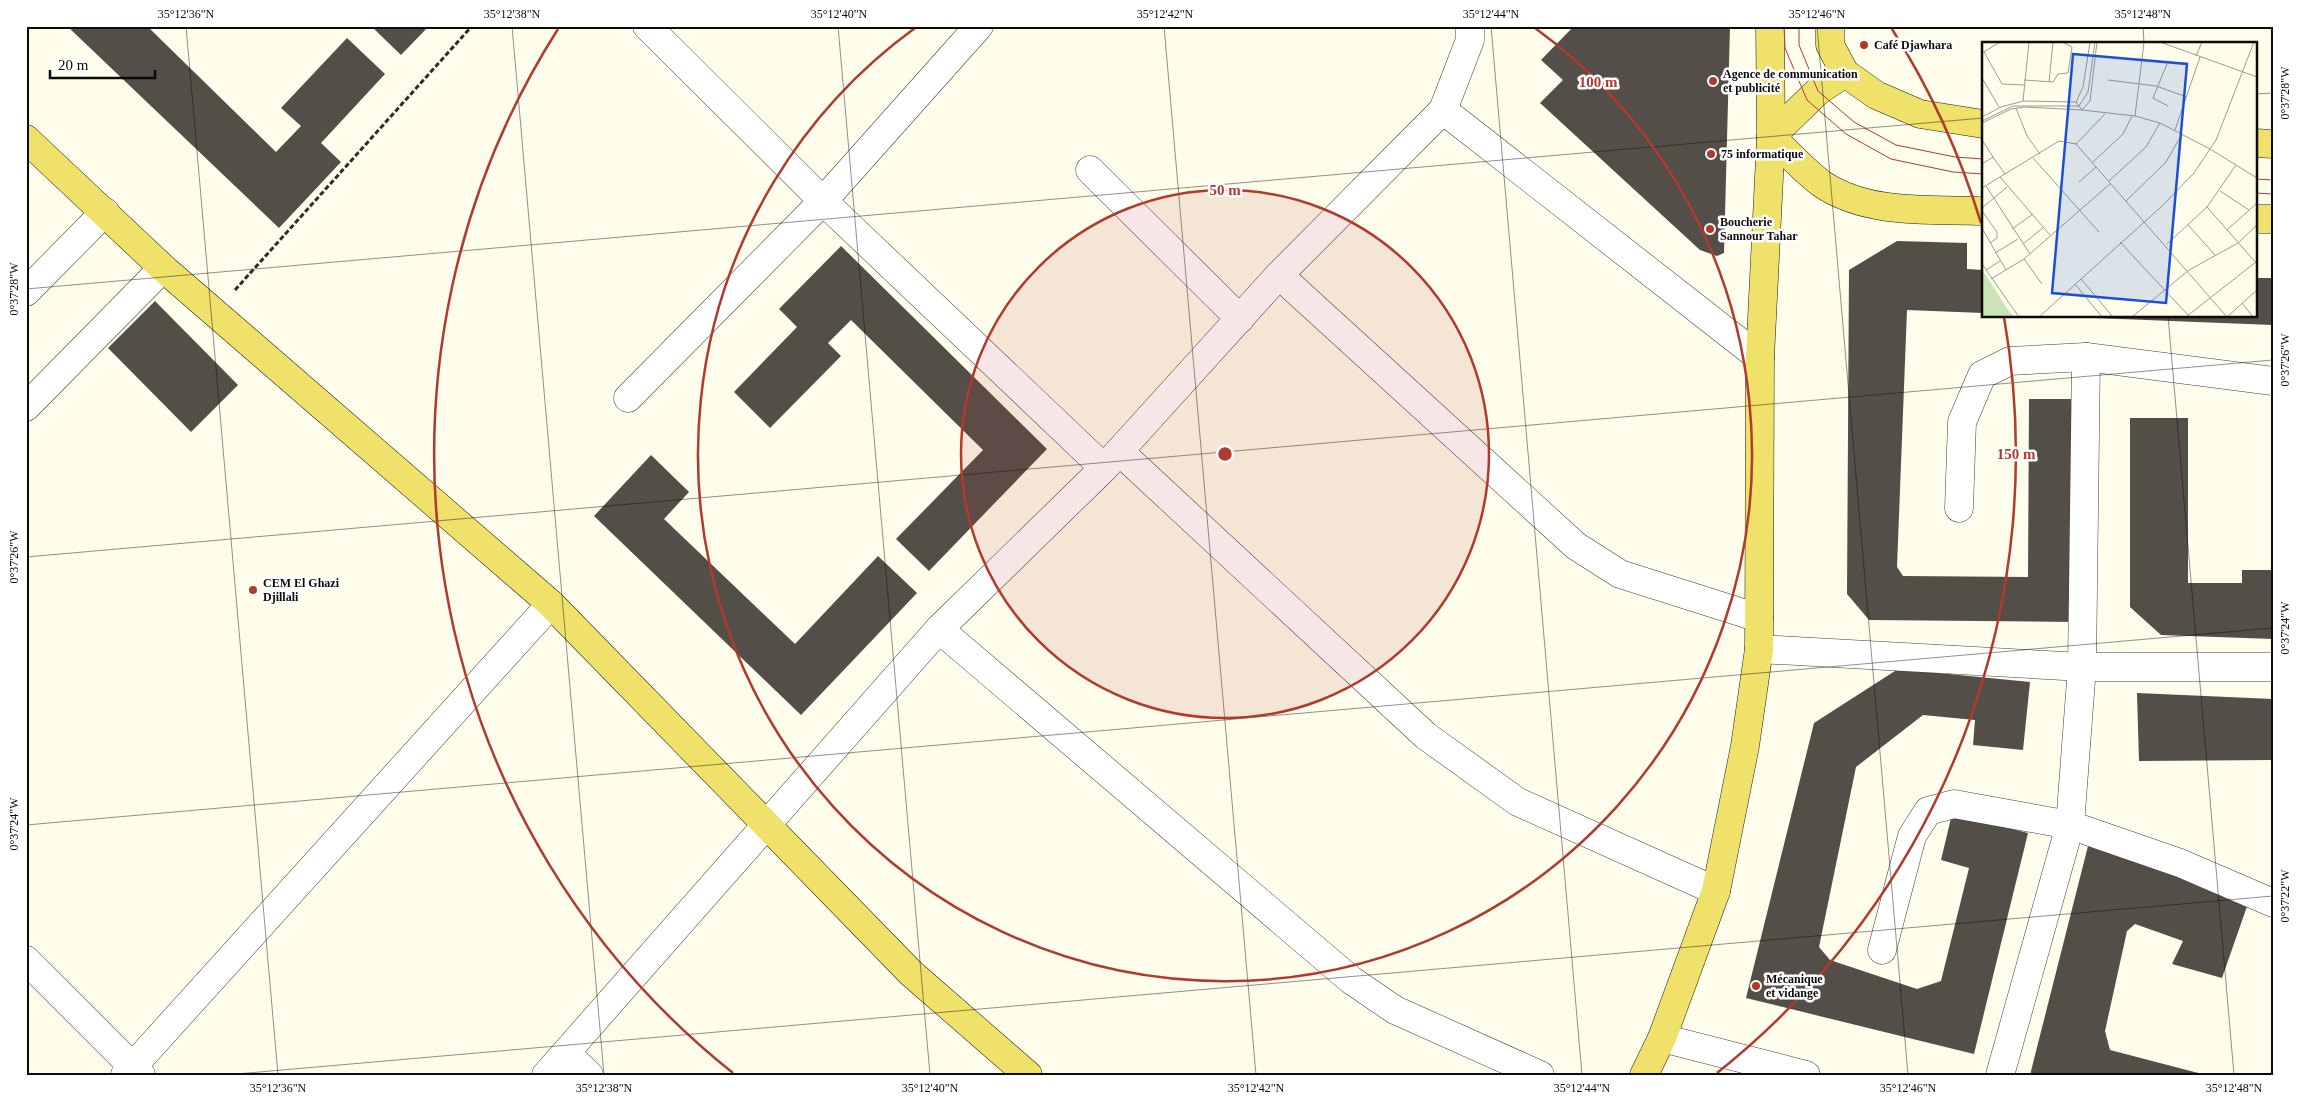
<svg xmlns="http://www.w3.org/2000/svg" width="2299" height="1101" font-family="'Times New Roman',serif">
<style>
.building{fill:#534e48}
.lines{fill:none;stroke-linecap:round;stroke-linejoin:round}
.minor-casing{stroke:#3e3e3e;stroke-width:29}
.major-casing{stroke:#1c1c1c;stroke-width:29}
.path{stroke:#2d2d2d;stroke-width:3;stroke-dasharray:5 2.5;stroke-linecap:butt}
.minor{stroke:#fff;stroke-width:28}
.major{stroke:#efe16a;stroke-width:28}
.tram{stroke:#b13a2e;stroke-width:1}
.ticks{fill:none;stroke:#0b0b0b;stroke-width:1;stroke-opacity:0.45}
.ring{fill:none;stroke:#b13a2e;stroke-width:2.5}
.poi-dot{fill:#b13a2e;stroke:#fff;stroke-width:2}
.labels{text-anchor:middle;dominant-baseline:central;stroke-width:5;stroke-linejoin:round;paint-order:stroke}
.poi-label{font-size:12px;font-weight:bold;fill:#0b0b0b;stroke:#fff;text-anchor:start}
.inset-road{fill:none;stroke:#9d9c91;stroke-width:1}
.view{fill:#1d4ed8;fill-opacity:0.15;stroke:#1d4ed8;stroke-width:2.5}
.inset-edge{fill:none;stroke:#0b0b0b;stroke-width:2.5}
.centre{fill:#b13a2e;stroke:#fff;stroke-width:2.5}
.ring-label{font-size:15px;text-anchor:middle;font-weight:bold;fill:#b13a2e;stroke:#fff;stroke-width:5;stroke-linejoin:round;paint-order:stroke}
.neatline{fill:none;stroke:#0b0b0b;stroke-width:2}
.ticks-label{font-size:12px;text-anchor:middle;fill:#0b0b0b}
</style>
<rect width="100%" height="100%" fill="#fefdeb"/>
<g class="building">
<path d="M67 26H147L276 152 301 126 281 108 347 38 385 74 321 143 341 162 279 228Z"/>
<path d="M371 26H429L401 55Z"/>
<path d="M1574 26H1730L1724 253 1717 256 1700 250 1540 103 1563 80 1541 60Z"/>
<path d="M1897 241 1967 243V269L1983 270V313L1907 310 1897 567 1903 576 2028 577 2029 399H2077L2075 622 1869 620 1847 594 1849 270Z"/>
<path d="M841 246 1047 449 929 571 896 539 983 450 851 320 828 343 841 356 770 428 734 392 797 327 779 309Z"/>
<path d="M2255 278H2273V325L2095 318 2255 316Z"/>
<path d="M155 301 238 385 191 432 108 348Z"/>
<path d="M2130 418H2188V583H2242V570H2273V639L2161 635 2130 607Z"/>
<path d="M651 455 689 492 664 519 795 644 878 556 917 593 801 715 594 516Z"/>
<path d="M1898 669 2030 682 2023 750 1973 745 1975 720 1923 715 1856 767 1819 947 1830 960 1917 989 1941 981 1969 868 1941 860 1952 814 2028 833 1974 1054 1746 998 1814 723Z"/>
<path d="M2137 693 2273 699V760L2139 761Z"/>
<path d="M2088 846 2251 895 2222 978 2172 964 2183 941 2135 924 2127 931 2105 1031 2110 1050 2206 1075H2030Z"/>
</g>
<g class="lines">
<g class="minor-casing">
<g id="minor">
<path d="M647 26 823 201 1104 468"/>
<path d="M1443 110 1760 358"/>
<path d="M1090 170 1240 319"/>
<path d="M1279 275 1576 546 1620 574 1759 618"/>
<path d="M26 292 105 212"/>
<path d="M628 398 823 201 979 26"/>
<path d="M26 407 163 268"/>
<path d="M1119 451 1426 736 1518 802 1716 891"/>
<path d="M1959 508 1962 422 1982 375 2010 361 2086 357 2273 381"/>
<path d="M939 629 1351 980 1395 1010 1540 1075"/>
<path d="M1759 649 2082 667H2273"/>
<path d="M1882 950 1912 836 1928 811 1954 804 2070 825 2180 863 2273 903"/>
<path d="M26 960 141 1075"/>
<path d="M1662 1038 1806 1075"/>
<path d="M567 1054 589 1075"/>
<path d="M125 1075 551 604"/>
<path d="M546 1075 939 629 1104 468 1279 275 1443 110 1470 40V26"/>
<path d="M2000 1075 2070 825 2082 667 2086 357"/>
</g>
</g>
<g class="major-casing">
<g id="major">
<path d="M1770 26 1771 137C1788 152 1804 171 1822 184 1868 215 1930 209 1983 211"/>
<path d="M1830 26V45L1845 73 1876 95 1920 114 1983 124"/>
<path d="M26 139 163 268 551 604 911 973 1028 1075"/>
<path d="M2255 143 2273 144"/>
<path d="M2255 219H2273"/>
<path d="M1644 1075 1662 1038 1716 891 1745 746 1759 649 1760 358 1771 137 1818 91 1845 73"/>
</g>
</g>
<path class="path" d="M235 290 472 26"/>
<use href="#minor" class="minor"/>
<use href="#major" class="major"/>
<g class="tram">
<path d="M1784 26 1785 48 1807 100 1846 134 1891 159 1953 172 1983 174"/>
<path d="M1799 26V45L1818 91 1854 122 1896 145 1955 157 1983 159"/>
<path d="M2255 179 2273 180"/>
<path d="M2255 193 2273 194"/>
</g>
</g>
<path class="ticks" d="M186 26 278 1075M512 26 604 1075M838 26 930 1075M1164 26 1256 1075M1491 26 1582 1075M1817 26 1908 1075M2143 26 2144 44M2255 94 2273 93M26 289 1983 118M2168 316 2234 1075M26 557 2273 360M26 825 2273 628M225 1075 2273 896"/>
<circle cx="1225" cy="454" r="264" fill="#b13a2e" fill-opacity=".12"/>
<g class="ring">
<circle cx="1225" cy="454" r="264"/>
<path d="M1535 28A527 527 0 1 1 915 28"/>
<path d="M733 1073A791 791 0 0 1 558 29M1892 29A791 791 0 0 1 1981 223M2004 317A791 791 0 0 1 1717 1073"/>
</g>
<g class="poi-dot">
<circle cx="1864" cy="45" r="5"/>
<circle cx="1713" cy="81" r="5"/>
<circle cx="1711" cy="154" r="5"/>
<circle cx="1710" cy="229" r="5"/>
<circle cx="253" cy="590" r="5"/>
<circle cx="1756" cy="986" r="5"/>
</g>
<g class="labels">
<g class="poi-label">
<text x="1874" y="45">Café Djawhara</text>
<text x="1723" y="74">Agence de communication<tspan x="1723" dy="14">et publicité</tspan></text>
<text x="1721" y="154">75 informatique</text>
<text x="1720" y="222">Boucherie<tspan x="1720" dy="14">Sannour Tahar</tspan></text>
<text x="263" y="583">CEM El Ghazi<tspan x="263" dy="14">Djillali</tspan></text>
<text x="1766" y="979">Mécanique<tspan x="1766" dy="14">et vidange</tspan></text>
</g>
</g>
<g transform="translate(1982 42)">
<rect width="275" height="275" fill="#fefdeb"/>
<path d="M0 227 24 265 32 275H0Z" fill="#c9e5b7"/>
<path class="inset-road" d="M178 0 275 35M2 10 20 42 42 43M0 11 18 0M214 14 220 0M185 22 171 56 186 64M0 36 17 65M42 38 71 40 76 32 86 31 90 5 80 0M126 38 174 44 205 55M67 40 71 0M41 59 47 0M94 60 100 68 153 74 178 81 228 107M34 66 45 94 58 112M153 74 162 0M0 75 19 65 41 59 94 60 101 45 108 0M0 79 31 64H97L106 50 113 0M0 81 29 67 42 65 100 68 108 59 115 0M193 88 218 15M0 98 11 115M94 102 123 72M228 107 275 136M51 116 117 190M110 121 141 92 150 74M0 122 11 115 23 132M18 135 68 193M127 139 164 105 178 81M97 140 114 125M4 144 48 212M0 146 77 99 94 102 245 275M238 149 267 168M144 159 184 120 200 92M225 165 275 222M0 166 25 145M0 169 15 190V196L8 201M206 183 233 213M0 186 24 228M30 187 51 172M245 188 275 161M138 200 206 273M41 202 62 185M185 202 225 165 254 123M13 211 36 197M42 217 60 242M0 222 37 275M4 228 18 219M9 237 42 217 129 141M99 237 131 275M93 242 120 275M260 261 271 275M57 275 179 165 212 131 234 98 272 0M150 275 207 228 256 201 275 183M204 275 275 219M245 275 275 248"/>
<path class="view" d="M91 12 205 22 184 261 70 251Z"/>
<rect width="275" height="275" class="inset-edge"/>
</g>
<circle cx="1225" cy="454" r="8" class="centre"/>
<g class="ring-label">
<text x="1598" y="87">100 m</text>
<text x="1225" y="195">50 m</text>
<text x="2016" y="459">150 m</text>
</g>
<rect width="2299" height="1101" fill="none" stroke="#ffffff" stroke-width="55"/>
<path d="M50 70v8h105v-8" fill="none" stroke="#0b0b0b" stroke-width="2.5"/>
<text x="58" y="70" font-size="15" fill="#0b0b0b" stroke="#ffffff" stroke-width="4" paint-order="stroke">20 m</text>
<rect x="28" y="28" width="2244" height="1046" class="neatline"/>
<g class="ticks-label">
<text x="186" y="18">35°12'36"N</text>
<text x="512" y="18">35°12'38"N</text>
<text x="839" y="18">35°12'40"N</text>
<text x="1165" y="18">35°12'42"N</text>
<text x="1491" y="18">35°12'44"N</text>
<text x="1817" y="18">35°12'46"N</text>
<text x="2143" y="18">35°12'48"N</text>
<text transform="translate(2285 93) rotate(-90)" y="4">0°37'28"W</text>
<text transform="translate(14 289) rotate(-90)" y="4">0°37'28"W</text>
<text transform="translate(2285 360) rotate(-90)" y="4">0°37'26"W</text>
<text transform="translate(14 557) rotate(-90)" y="4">0°37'26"W</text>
<text transform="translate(2285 628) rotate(-90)" y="4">0°37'24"W</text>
<text transform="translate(14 824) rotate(-90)" y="4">0°37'24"W</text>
<text transform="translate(2285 896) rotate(-90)" y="4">0°37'22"W</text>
<text x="278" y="1092">35°12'36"N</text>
<text x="604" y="1092">35°12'38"N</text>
<text x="930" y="1092">35°12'40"N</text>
<text x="1256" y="1092">35°12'42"N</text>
<text x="1582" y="1092">35°12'44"N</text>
<text x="1908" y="1092">35°12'46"N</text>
<text x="2234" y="1092">35°12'48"N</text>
</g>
</svg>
